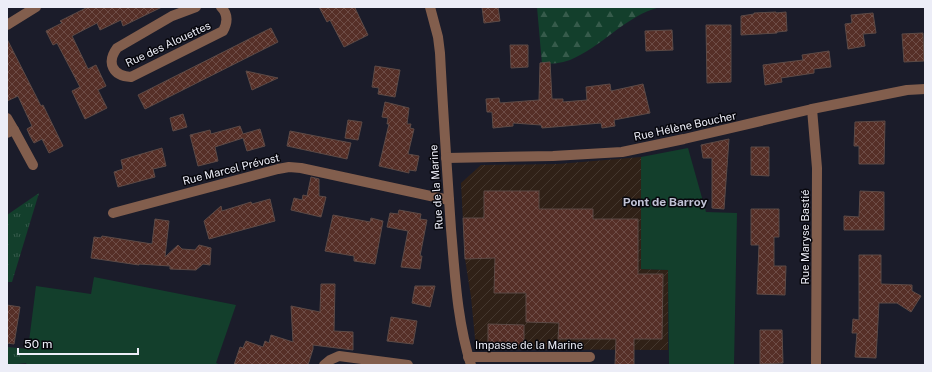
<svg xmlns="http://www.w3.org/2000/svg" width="932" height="372" font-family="'Public Sans',sans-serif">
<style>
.industrial{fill:url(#industrial-furrows)}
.grass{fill:url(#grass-tufts)}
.forest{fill:url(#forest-firs)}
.green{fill:#133f2c}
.building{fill:url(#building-cross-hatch);stroke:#5d4a46}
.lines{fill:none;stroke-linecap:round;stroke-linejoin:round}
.street{stroke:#825e4d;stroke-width:10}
.labels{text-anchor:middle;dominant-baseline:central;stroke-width:3;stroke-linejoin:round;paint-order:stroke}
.street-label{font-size:11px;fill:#ecedf7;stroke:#07070d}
.neighbourhood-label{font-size:12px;font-weight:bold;fill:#c0c2d5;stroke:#07070d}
</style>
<defs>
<pattern id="industrial-furrows" width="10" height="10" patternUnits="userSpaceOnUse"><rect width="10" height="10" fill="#302117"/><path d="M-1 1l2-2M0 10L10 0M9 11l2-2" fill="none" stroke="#44372e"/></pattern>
<pattern id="grass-tufts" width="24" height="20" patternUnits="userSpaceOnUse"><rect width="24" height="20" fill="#133f2c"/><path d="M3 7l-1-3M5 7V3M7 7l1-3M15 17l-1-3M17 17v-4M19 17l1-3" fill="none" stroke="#365b4b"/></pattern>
<pattern id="forest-firs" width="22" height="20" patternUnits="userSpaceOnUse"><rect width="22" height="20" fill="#133f2c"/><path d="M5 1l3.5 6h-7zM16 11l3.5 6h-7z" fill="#365b4b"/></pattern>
<pattern id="building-cross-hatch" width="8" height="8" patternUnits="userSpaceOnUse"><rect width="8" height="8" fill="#562f27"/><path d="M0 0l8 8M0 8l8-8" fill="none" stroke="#6e4d47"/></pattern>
</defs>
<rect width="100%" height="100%" fill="#1b1c2a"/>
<path class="industrial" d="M641 157V269L668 270V350L476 349 471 297 465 259 461 183 481 165 558 164Z"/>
<g class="grass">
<path d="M39 193 12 282H7V215Z"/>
<path d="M7 347 29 349 27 363 7 365Z"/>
</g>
<path class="forest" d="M537 7H660C625 16 602 47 570 60 561 63 552 64 542 64Z"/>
<g class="green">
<path d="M688 148 706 212 737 213 734 365H669L668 270 641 269V157Z"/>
<path d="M94 277 236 305 216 363 221 365H26L36 286 91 294Z"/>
</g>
<g class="building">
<path d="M88 7H162L123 26 121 20 100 30 97 23 72 36 88 69 96 65 106 86 98 90 107 108 85 119 72 91 80 87 57 43 53 45 46 31 62 23 60 21Z"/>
<path d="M319 7H358L355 8 368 35 344 47 330 20 327 22Z"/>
<path d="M482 7H498L500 21 484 23Z"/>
<path d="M776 12V13L786 12 787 31 777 32V33L741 35V16L754 14V13Z"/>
<path d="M873 13 876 33 863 34 865 46 848 49 845 24 852 23 851 15Z"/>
<path d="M706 25H731V82L707 83Z"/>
<path d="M271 28 278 42 145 109 138 95Z"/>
<path d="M672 30 673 50 646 51 645 31Z"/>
<path d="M923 33 924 61 904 62 902 34Z"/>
<path d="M7 39 41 106 43 105 63 146 49 153 42 139 34 143 30 136 27 129 32 126 18 96 7 101Z"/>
<path d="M510 45H528V67L511 68Z"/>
<path d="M829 51 831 67 814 69V73L781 78 782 82 765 85 763 65 803 60 802 55Z"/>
<path d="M550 62 552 99H563V102L587 100 586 87 610 84 611 91 643 84 650 113 614 120 615 126 602 128 601 123 542 128 541 125 513 123V126L493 128 492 112H487L486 99 499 98 500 103 539 100 540 63Z"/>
<path d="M375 66 400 70 395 97 378 94 379 88 372 87Z"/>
<path d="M246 71 278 78 252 90Z"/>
<path d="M385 102 409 108 407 124H411L410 128 414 129 408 154 419 156 416 171 409 170V173L379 166 389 124H387L388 118 382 117Z"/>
<path d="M183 114 187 127 173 131 170 118Z"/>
<path d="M348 120 362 122 358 140 345 138Z"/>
<path d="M885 121 884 164H859V146H854L855 122Z"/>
<path d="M240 126 243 134 260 129 265 146 247 151 243 138 215 147 218 161 198 166 190 135 210 130 211 134Z"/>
<path d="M290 131 351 143 347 159 287 146Z"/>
<path d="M729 139 724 209 712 208V158H703L701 145Z"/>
<path d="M751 147H769V176L751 175Z"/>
<path d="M162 148 166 166 153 169 155 177 118 187 114 172 123 169 121 160Z"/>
<path d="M311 177 319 179V196L326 197 321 217 291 210 294 198 302 200 303 195 307 196Z"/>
<path d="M484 191H539V209H593V219H638V274H663L662 339H634V365H615L616 339H558L559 323 526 322V293H494L495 258 465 259 463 218H484Z"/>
<path d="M860 191 884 192V230H844V216L859 217Z"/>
<path d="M270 199 275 221 209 239 204 221 221 206 222 211 251 202 252 204Z"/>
<path d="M751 209H779V237H774V266H786L785 295 757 294 759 245H751Z"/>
<path d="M399 210 421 214 420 219 427 220 420 256H422L420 269 401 267 408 231 387 227 390 213 398 214Z"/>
<path d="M333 215 370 222 371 218 383 221 375 264 354 261V256L325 251Z"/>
<path d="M155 219 169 221 165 257 178 245 182 249 195 250 199 245 211 248 210 265 203 264 196 270 170 269V266L139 264V265L91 258 94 237 101 238 102 236 152 244Z"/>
<path d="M859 255H881V284L912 285V291L921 296 911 312 897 303H879L876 358 855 357 857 333H852L853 319 859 320Z"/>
<path d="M321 284H335L334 331 353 332V350L313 345V349L308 365H234L240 347 243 348 246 341 263 347 265 341 269 343 271 335 293 342 291 306 320 312Z"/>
<path d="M415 286H435L430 307 412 303Z"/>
<path d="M7 305 20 307 14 344 7 343Z"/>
<path d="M391 317 417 321 413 344 387 341Z"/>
<path d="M488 324 524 325V345H488Z"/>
<path d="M760 330H782L783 363 760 364Z"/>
</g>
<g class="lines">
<g class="street">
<path d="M196 7 172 16 117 48C106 63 113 76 131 77L223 31C228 22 228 14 221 7"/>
<path d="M430 7 438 37 440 53C443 112 447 170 451 229 455 275 457 321 471 365"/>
<path d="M7 25 36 7"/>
<path d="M812 109 817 168 816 365"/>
<path d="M7 118 14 130 7 133"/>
<path d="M14 130 33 165"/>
<path d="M446 158 553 156 622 152 684 139 812 109 907 90 925 89"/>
<path d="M113 213 278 169 289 167 301 168 449 200"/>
<path d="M468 357H590"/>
<path d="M324 365 330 360 339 356 408 365"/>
</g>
</g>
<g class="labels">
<g class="street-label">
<text transform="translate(168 44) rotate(-25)">Rue des Alouettes</text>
<text transform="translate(685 126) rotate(-12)">Rue Hélène Boucher</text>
<text transform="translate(231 169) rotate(-14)">Rue Marcel Prévost</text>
<text transform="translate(436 187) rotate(-94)">Rue de la Marine</text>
<text transform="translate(805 237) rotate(-90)">Rue Maryse Bastié</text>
<text x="529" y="345">Impasse de la Marine</text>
</g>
<g class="neighbourhood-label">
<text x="665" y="202">Pont de Barroy</text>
</g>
</g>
<rect width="932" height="372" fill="none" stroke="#ecedf7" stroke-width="16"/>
<path d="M18 348v6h120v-6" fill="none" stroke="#ecedf7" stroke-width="2"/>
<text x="24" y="348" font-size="12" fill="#ecedf7" stroke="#07070d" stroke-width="3" paint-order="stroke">50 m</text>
</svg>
